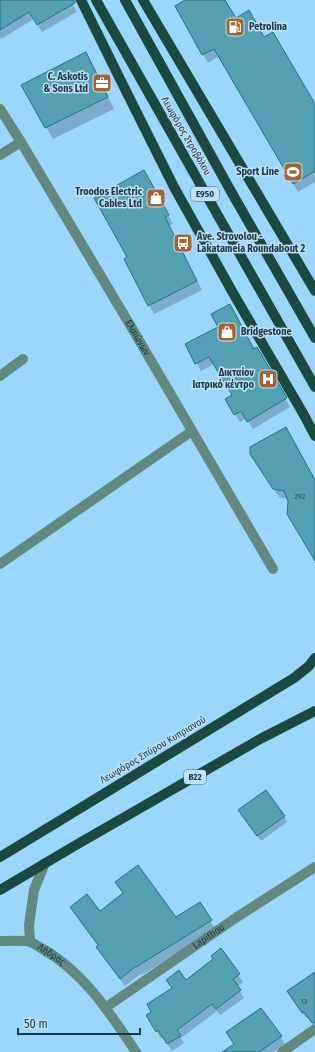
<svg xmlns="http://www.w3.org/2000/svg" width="315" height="1052" font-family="'Fira Sans Condensed',sans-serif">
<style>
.shadow{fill:#0003}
.building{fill:#53a0b3;stroke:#207285}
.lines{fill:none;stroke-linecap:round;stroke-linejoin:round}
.minor{stroke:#61897e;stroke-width:10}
.major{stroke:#1c493f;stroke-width:10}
.labels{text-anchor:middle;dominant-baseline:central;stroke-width:3;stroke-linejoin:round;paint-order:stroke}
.number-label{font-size:8px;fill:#2a5060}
.shield{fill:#bee1f8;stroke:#4d697a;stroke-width:1}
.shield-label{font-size:9px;font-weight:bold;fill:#1c3544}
.poi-label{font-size:10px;font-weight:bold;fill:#1c3544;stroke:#bee1f8;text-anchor:end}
.street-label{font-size:10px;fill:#1c3544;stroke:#bee1f8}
</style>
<rect width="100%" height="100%" fill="#9bd7fc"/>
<g class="shadow">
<path d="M0 0H70L77 12 42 32 34 19 1 39 0 37Z"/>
<path d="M187 0H224L235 19 264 38 315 106V182L298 192 219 56 208 63 176 7Z"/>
<path d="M92 65 114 109 53 139 22 86Z"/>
<path d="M144 171 173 224 169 226 202 290 154 314 125 259 129 257Z"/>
<path d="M186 345 254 350 256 348 290 407 253 429 246 418 240 422 226 400 233 396 214 364 201 371Z"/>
<path d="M256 463 315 482V559L288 499 279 497Z"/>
<path d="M243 816H284L287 822 261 841Z"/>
<path d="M116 882 176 918 200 903 215 929 142 975 141 974 125 986 102 955 97 947 99 946 76 915 71 907 100 913 124 894Z"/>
<path d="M221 950 243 982 237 987 244 998 220 1015 217 1011 181 1038 184 1043 172 1051 163 1037 161 1039 152 1022 186 981 214 960Z"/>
<path d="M315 973V1020L308 1017 306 1018 291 997Z"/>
<path d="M281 1037 285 1044 273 1052H224Z"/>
</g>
<g class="building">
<path d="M0 0H75V3L37 25 29 12 0 30Z"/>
<path d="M185 0H225L236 18 249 10 264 37 273 32 315 104V171L293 184 214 49 202 55 175 6Z"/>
<path d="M86 52 108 97 45 128 21 85Z"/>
<path d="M144 170 169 215 165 217 197 281 148 306 124 259 127 257 94 198Z"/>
<path d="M230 304 254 349 257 347 287 398 247 422 241 411 234 415 225 399 232 395 209 357 195 364 185 344 218 327 211 314Z"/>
<path d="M286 427 315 480V561L287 514 288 501 284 491 273 489 250 454V447Z"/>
<path d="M266 790 285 816 257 836 238 810Z"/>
<path d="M138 865 176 917 200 902 212 920 136 967V966L120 979 96 947 98 945 70 907 87 894 100 911 123 893 115 882Z"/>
<path d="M221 948 240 974 233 979 241 990 216 1009 212 1004 177 1030 181 1036 167 1044 158 1030 156 1032 146 1015 151 1012 147 1004 172 988 166 980 179 970 186 980 213 959 211 956Z"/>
<path d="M315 972V1023H312L304 1012 302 1013 287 991Z"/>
<path d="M261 1008 282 1036 259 1052H222L234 1044 226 1032Z"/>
</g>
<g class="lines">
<g class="minor">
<path id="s1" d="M0 109 21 142 136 335 273 569"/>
<path d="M0 155 21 142"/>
<path d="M0 376 23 359"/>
<path d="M0 564 192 431"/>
<path id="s2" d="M0 941C6 941 25 940 31 942 34 944 38 946 41 948 83 971 110 1013 136 1052"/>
<path d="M30 942 29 925 34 890 45 863"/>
<path id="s3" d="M105 1008 237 917 315 867"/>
<path d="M282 1052 315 1029"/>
</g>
<g class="major">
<path d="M81 0 121 81 174 187 233 293 304 415 315 436"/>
<path d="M96 0 315 387"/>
<path d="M125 0 233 195 315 338"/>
<path d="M143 0 315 291"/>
<path d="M0 857 294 678 309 666 315 658"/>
<path d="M0 890 76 845 262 738 315 711"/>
</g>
</g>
<defs>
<g id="fuel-square" transform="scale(1)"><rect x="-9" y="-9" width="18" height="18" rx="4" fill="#a5632f" stroke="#bee1f8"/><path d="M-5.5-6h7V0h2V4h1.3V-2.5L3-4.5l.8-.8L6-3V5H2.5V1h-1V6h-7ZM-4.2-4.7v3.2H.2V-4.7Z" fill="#fff"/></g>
<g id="office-square" transform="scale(1)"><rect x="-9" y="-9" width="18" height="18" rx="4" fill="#a5632f" stroke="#bee1f8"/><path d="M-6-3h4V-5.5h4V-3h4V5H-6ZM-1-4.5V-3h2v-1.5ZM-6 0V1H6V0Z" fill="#fff"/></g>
<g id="stadium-square" transform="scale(1)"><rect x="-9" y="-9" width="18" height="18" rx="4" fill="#a5632f" stroke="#bee1f8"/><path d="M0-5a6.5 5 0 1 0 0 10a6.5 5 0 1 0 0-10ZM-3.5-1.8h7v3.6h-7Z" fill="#fff"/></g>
<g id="shop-square" transform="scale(1)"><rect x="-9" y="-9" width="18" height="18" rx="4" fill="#a5632f" stroke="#bee1f8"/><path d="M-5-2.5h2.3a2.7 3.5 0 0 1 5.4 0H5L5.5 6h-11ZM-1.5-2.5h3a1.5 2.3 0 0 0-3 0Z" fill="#fff"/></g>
<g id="bus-square" transform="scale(1)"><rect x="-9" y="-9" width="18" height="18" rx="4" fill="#a5632f" stroke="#bee1f8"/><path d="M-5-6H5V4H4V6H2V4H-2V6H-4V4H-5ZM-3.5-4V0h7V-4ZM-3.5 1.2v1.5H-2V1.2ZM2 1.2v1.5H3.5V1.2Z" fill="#fff"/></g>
<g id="hospital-square" transform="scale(1)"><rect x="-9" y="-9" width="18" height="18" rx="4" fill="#a5632f" stroke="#bee1f8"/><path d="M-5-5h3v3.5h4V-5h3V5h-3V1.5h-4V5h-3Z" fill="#fff"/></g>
</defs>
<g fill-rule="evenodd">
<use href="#fuel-square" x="235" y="27"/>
<use href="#office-square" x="102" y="83"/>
<use href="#stadium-square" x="293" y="172"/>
<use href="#shop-square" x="156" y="198"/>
<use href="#bus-square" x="183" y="243"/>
<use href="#shop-square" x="227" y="332"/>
<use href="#hospital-square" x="268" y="379"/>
</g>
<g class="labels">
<g class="number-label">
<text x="300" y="496">292</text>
<text x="304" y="1001">13</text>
</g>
<g class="shield">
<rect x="191" y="187" width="28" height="14" rx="3"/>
<rect x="184" y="770" width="22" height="14" rx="3"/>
</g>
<g class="shield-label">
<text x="205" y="194">E950</text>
<text x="195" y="777">B22</text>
</g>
<g class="poi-label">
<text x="249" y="27" text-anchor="start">Petrolina</text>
<text x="88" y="77">C. Askotis<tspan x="88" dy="12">&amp; Sons Ltd</tspan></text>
<text x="279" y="172">Sport Line</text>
<text x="142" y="192">Troodos Electric<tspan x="142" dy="12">Cables Ltd</tspan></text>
<text x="197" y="237" text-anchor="start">Ave. Strovolou -<tspan x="197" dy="12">Lakatameia Roundabout 2</tspan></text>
<text x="241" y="332" text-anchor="start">Bridgestone</text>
<text x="254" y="373">Δικταίον<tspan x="254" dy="12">Ιατρικό κέντρο</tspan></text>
</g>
<g class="street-label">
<text transform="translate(186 136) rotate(60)">Λεωφόρος Στροβόλου</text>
<text stroke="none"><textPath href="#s1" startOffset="267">Ελαιώνων</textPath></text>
<text transform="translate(153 750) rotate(-31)">Λεωφόρος Σπύρου Κυπριανού</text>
<text stroke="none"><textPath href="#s3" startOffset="126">Lapithou</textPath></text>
<text stroke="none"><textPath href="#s2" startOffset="55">Λήδρας</textPath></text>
</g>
</g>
<path d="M18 1028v6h122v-6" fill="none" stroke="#1c3544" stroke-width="2"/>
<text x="24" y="1028" font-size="12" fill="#1c3544" stroke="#bee1f8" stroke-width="3" paint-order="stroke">50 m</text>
</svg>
